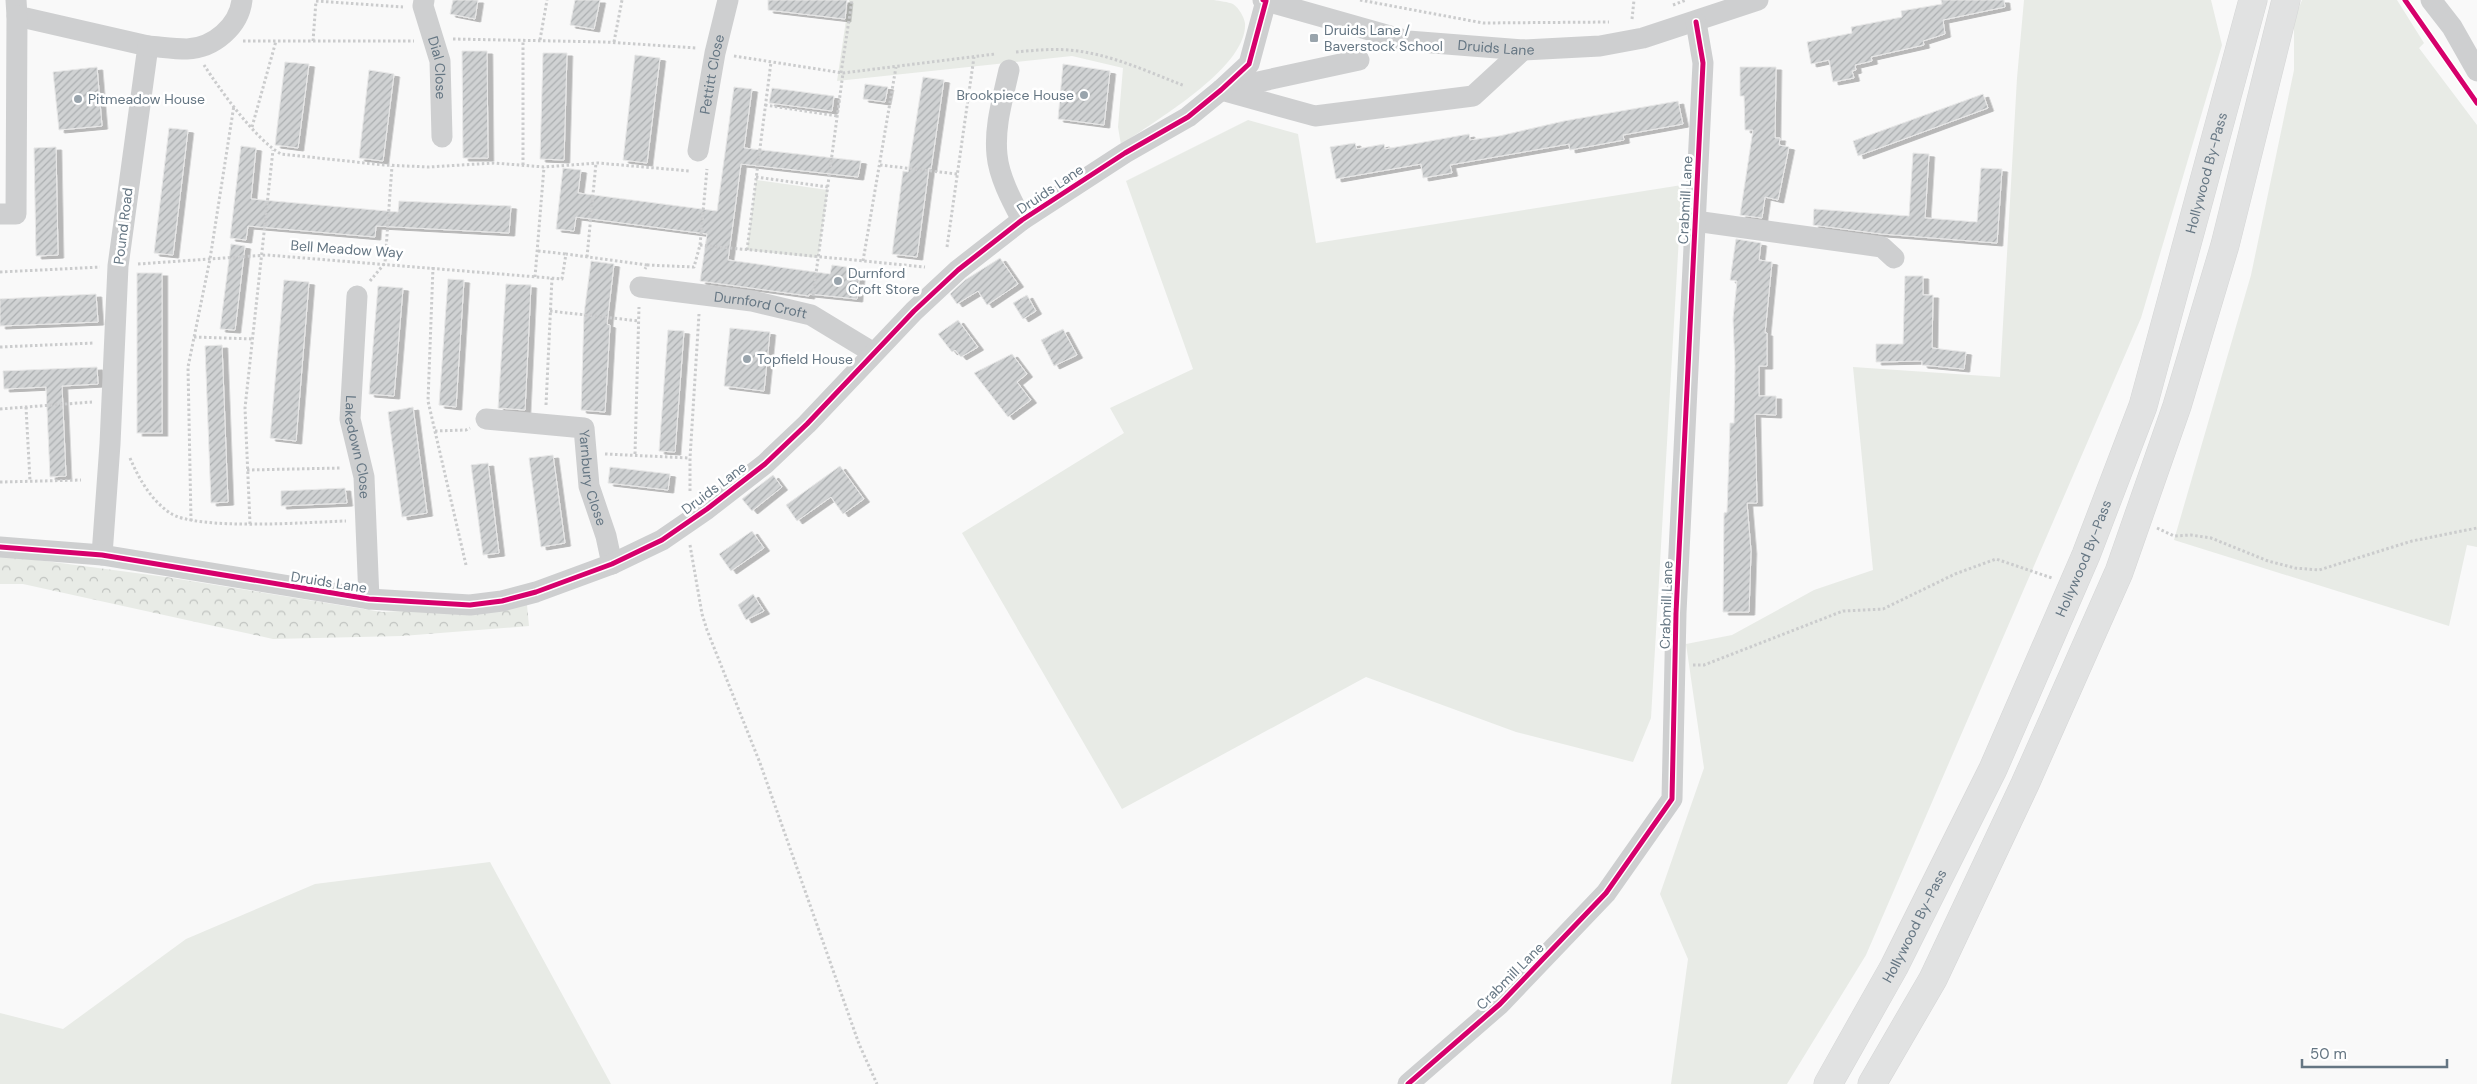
<svg xmlns="http://www.w3.org/2000/svg" width="2477" height="1084" font-family="'DM Sans',sans-serif">
<style>
.grass{fill:#e8ebe6}
.forest{fill:url(#forest-crowns)}
.building{fill:url(#building-hatch);stroke:#e8e8e8;filter:url(#shadow)}
.lines{fill:none;stroke-linecap:round;stroke-linejoin:round}
.highway-casing{stroke:#d5d6d6;stroke-width:29}
.path{stroke:#cbcccd;stroke-width:3;stroke-dasharray:2.5 2.5;stroke-linecap:butt}
.minor{stroke:#cecfd0;stroke-width:21}
.highway{stroke:#e1e2e2;stroke-width:28}
.cycleway-casing{stroke:#fff;stroke-width:8}
.cycleway{stroke:#d6006c;stroke-width:5}
.poi-dot{fill:#99a4ac;stroke:#fff;stroke-width:2}
.labels{text-anchor:middle;dominant-baseline:central;stroke-width:5;stroke-linejoin:round;paint-order:stroke}
.poi-label{font-size:14px;fill:#657683;stroke:#fff;text-anchor:start}
.street-label{font-size:14px;fill:#657683;stroke:#fff}
</style>
<defs>
<pattern id="forest-crowns" width="20" height="18" patternUnits="userSpaceOnUse" patternTransform="scale(1.25)"><rect width="20" height="18" fill="#e8ebe6"/><path d="M2 6a3 3 0 1 1 6 0M12 15a3 3 0 1 1 6 0" fill="none" stroke="#c0c3c0"/></pattern>
<pattern id="building-hatch" width="6" height="6" patternUnits="userSpaceOnUse" patternTransform="scale(1.25)"><rect width="6" height="6" fill="#d0d2d3"/><path d="M-1 1l2-2M0 6l6-6M5 7l2-2" fill="none" stroke="#acafb1"/></pattern>
<filter id="shadow"><feDropShadow dx="5.5" dy="3" stdDeviation="0" flood-color="#0004"/></filter>
</defs>
<rect width="100%" height="100%" fill="#f9f9f9"/>
<g class="grass">
<path d="M849 0H1214C1220 1 1228 2 1233 4 1239 8 1244 17 1245 23 1248 68 1154 121 1121 145L1118 127 1123 68 1072 56 837 81Z"/>
<path d="M2024 0H2211L2222 45 2141 318 1866 955 1787 1084H1671L1688 959 1660 894 1704 768 1686 644 1732 635 1814 590 1873 570 1853 367 2000 377 2017 78Z"/>
<path d="M2302 0H2397L2424 43 2419 48 2477 125V547L2467 545 2449 626 2174 540 2251 275 2294 70V20Z"/>
<path d="M1248 120 1298 134 1316 243 1682 185 1651 718 1633 762 1516 732 1366 677 1122 809 962 533 1124 433 1110 408 1193 369 1126 181Z"/>
<path d="M756 180 828 190 818 258 747 250Z"/>
<path d="M490 862 611 1084H0V1013L63 1029 186 939 315 884Z"/>
</g>
<path class="forest" d="M0 555 166 577 382 612 527 605 529 626 402 636 273 639 23 584H0Z"/>
<g class="building">
<path d="M453 0H478L475 19 450 14Z"/>
<path d="M575 0H600L594 29 570 25Z"/>
<path d="M768 0H847L845 19 768 10Z"/>
<path d="M1941 0H2004L2005 7 1943 20 1945 34 1923 41 1924 45 1871 57 1872 61 1855 65 1856 70 1852 71 1854 78 1833 82 1829 60 1811 64 1807 42 1852 33 1851 27 1902 17 1901 11 1942 4Z"/>
<path d="M462 51H487L488 158H463Z"/>
<path d="M543 53H567L564 160 540 159Z"/>
<path d="M635 55 660 58 647 163 623 160Z"/>
<path d="M285 62 309 64 298 148 275 145Z"/>
<path d="M1063 64 1110 71 1104 125 1058 119Z"/>
<path d="M97 67 102 126 59 130 53 72Z"/>
<path d="M1740 67H1776L1775 138H1780L1779 145 1789 147 1778 200 1765 197 1762 218 1740 215 1753 130H1745L1744 96H1740Z"/>
<path d="M369 70 394 74 383 161 359 158Z"/>
<path d="M923 77 944 80 931 169 929 168 917 257 892 254 903 171 908 172Z"/>
<path d="M865 84 888 87 885 102 863 99Z"/>
<path d="M734 87 752 89 744 148 861 161 858 177 741 164 728 260 830 274 832 265 860 269 857 299 809 294V296L700 281 707 234 576 217 574 231 556 229 563 168 581 170 578 193 717 211Z"/>
<path d="M772 88 834 96 832 111 769 103Z"/>
<path d="M1983 94 1988 108 1858 156 1853 141Z"/>
<path d="M1678 101 1683 124 1623 135 1624 140 1570 150 1569 144 1450 165 1452 173 1423 178 1421 164 1336 179 1330 147 1355 143 1357 149 1384 144 1385 149 1469 134 1470 140 1499 136 1564 121Z"/>
<path d="M169 128 188 130 173 255 154 253Z"/>
<path d="M241 146 256 148 251 199 398 212 399 201 511 206 509 233 376 226 375 237 248 226 246 240 230 238Z"/>
<path d="M56 147 58 255 36 256 34 148Z"/>
<path d="M1913 153 1929 154 1925 218 1977 222 1981 168 2002 169 1997 243 1882 234 1813 225 1814 209 1909 216Z"/>
<path d="M1736 239 1761 243 1759 260 1772 262 1765 333H1767V366H1759V396H1776V415L1755 414 1757 503H1747L1751 551 1749 612H1723L1724 513 1727 512 1730 423H1734L1735 366 1733 319 1737 281 1730 280Z"/>
<path d="M231 244 245 246 235 330 220 329Z"/>
<path d="M1000 258 1018 284 987 305 978 291 957 304 950 294 965 280Z"/>
<path d="M591 261 614 264 607 324 610 325 605 412 581 410 584 314Z"/>
<rect x="137" y="273" width="25" height="160"/>
<path d="M1905 276H1923V295H1933L1932 348 1966 352 1964 369 1922 365V361L1876 362V344H1903Z"/>
<path d="M448 279 464 280 456 407 439 405Z"/>
<path d="M284 280 309 282 296 441 270 438Z"/>
<path d="M506 284 531 285 525 410 498 408Z"/>
<path d="M378 286 403 288 394 396 369 394Z"/>
<path d="M96 294 98 322 0 326V299Z"/>
<path d="M1027 295 1036 311 1023 319 1013 303Z"/>
<path d="M958 320 978 347 961 357 955 350 952 352 938 334Z"/>
<path d="M730 328 770 332 764 391 724 386Z"/>
<path d="M1063 329 1077 355 1054 366 1041 340Z"/>
<path d="M668 330 684 331 675 452 659 451Z"/>
<path d="M222 345 228 502 211 503 205 346Z"/>
<path d="M1012 354 1027 374 1017 382 1031 400 1008 417 974 373Z"/>
<path d="M97 367 98 384 62 386 66 476 50 477 46 387 4 389 3 371Z"/>
<path d="M413 407 427 513 402 517 388 412Z"/>
<path d="M553 455 565 543 541 547 529 458Z"/>
<path d="M488 463 499 553 483 555 471 465Z"/>
<path d="M840 466 864 499 843 514 831 497 797 521 786 505Z"/>
<path d="M610 467 670 474 668 490 608 483Z"/>
<path d="M773 475 782 487 752 511 742 499Z"/>
<path d="M345 488 347 503 281 506V491Z"/>
<path d="M752 531 764 548 731 571 719 554Z"/>
<path d="M753 594 764 611 746 620 738 605Z"/>
</g>
<g class="lines">
<g class="highway-casing">
<g id="highway">
<path id="s7" d="M1828 1084 1894 967 1993 769 2086 555 2143 406 2253 0"/>
<path d="M1872 1084 1933 979 2025 784 2119 572 2177 406 2225 245 2286 0"/>
</g>
</g>
<g class="path">
<path d="M1360 0 1483 23 1609 22"/>
<path d="M316 1 403 7"/>
<path d="M1673 5 1686 0"/>
<path d="M1632 19 1634 0"/>
<path d="M453 39 606 42 696 48"/>
<path d="M540 40 547 0"/>
<path d="M243 41H414"/>
<path d="M313 41 316 1"/>
<path d="M614 42 622 0"/>
<path d="M1016 52C1037 50 1058 48 1078 51 1115 56 1151 73 1185 86"/>
<path d="M734 56 843 73 995 54"/>
<path d="M204 65C220 90 256 140 281 154L384 165 429 167 494 163 544 167 598 163 690 171"/>
<path d="M841 73 852 0"/>
<path d="M765 105 838 116"/>
<path d="M252 127 276 41"/>
<path d="M523 165V40"/>
<path d="M880 165 957 174"/>
<path d="M756 177 828 187"/>
<path d="M700 245 925 267"/>
<path d="M947 247 974 57"/>
<path d="M747 250 771 62"/>
<path d="M538 251 566 254"/>
<path d="M587 257 596 163"/>
<path d="M863 261 896 67"/>
<path d="M138 264 267 255 562 279 566 254 647 265 645 269"/>
<path d="M647 265 694 267 700 245 707 169"/>
<path d="M433 267 428 401 466 565"/>
<path d="M0 272 100 267"/>
<path d="M535 277 544 167"/>
<path d="M370 281 385 263 392 166"/>
<path d="M813 296 843 73"/>
<path d="M550 311 639 321"/>
<path d="M194 337 253 339"/>
<path d="M0 347 94 343"/>
<path d="M546 405 552 278"/>
<path d="M26 407 30 481"/>
<path d="M0 409 92 402"/>
<path d="M435 431 466 430 470 428"/>
<path d="M605 454 690 458"/>
<path d="M635 454 639 307"/>
<path d="M130 458C139 479 151 500 170 513 197 531 310 522 346 521"/>
<path d="M247 470 341 468"/>
<path d="M0 482 81 480"/>
<path d="M690 491V458L699 314"/>
<path d="M191 521 188 367 210 259 234 105"/>
<path d="M250 524 245 408 273 150"/>
<path d="M2157 528 2174 536 2191 535 2211 538 2268 561 2295 568 2319 570 2412 541 2477 528"/>
<path d="M690 545 702 614 707 630 760 763 859 1044 877 1084"/>
<path d="M1693 665H1704L1843 611 1883 609 1955 574 1996 559 2052 578"/>
</g>
<g class="minor">
<path d="M16 0 17 16 148 46 118 266 110 444 102 555"/>
<path id="s1" d="M424 0 423 6 440 61 442 137"/>
<path id="s2" d="M1263 0 1408 41 1523 50 1600 46 1643 38 1758 0"/>
<path d="M2431 0 2452 27 2477 71"/>
<path d="M148 46C161 47 174 49 187 49 214 48 239 26 242 0"/>
<path d="M1359 60 1221 90 1315 116 1473 96 1523 50"/>
<path d="M1009 70C1003 98 994 126 997 155 999 177 1012 201 1022 220"/>
<path id="s3" d="M698 151 715 53 728 0"/>
<path d="M0 214H16L17 16"/>
<path d="M1695 221 1882 247 1894 258"/>
<path id="s4" d="M640 287 752 301 811 315 872 352"/>
<path id="s5" d="M357 296 350 419 364 477 369 599"/>
<path id="s6" d="M486 419 584 428 589 486 606 536 612 564"/>
<path d="M0 547 102 555 369 599 470 605 502 601 536 592 612 564 662 540 707 509 765 464 807 424 914 311 958 270 1022 220 1125 153 1188 117 1221 90 1249 64 1266 1"/>
<path d="M1408 1084 1500 1004 1606 893 1672 799 1676 613 1703 63 1696 22"/>
</g>
<use href="#highway" class="highway"/>
<g class="cycleway-casing">
<g id="cycleway">
<path d="M2405 0 2477 103"/>
<path d="M0 547 102 555 369 599 470 605 502 601 536 592 612 564 662 540 707 509 765 464 807 424 914 311 958 270 1022 220 1125 153 1188 117 1221 90 1249 64 1266 1 1263 0"/>
<path d="M1408 1084 1500 1004 1606 893 1672 799 1676 613 1703 63 1696 22"/>
</g>
</g>
<use href="#cycleway" class="cycleway"/>
</g>
<g class="poi-dot">
<rect x="1309" y="33" width="10" height="10" rx="2.5"/>
<circle cx="1084" cy="95" r="5"/>
<circle cx="78" cy="99" r="5"/>
<circle cx="838" cy="281" r="5"/>
<circle cx="747" cy="359" r="5"/>
</g>
<g class="labels">
<g class="poi-label">
<text x="1324" y="30">Druids Lane /<tspan x="1324" dy="16">Baverstock School</tspan></text>
<text x="1074" y="95" text-anchor="end">Brookpiece House</text>
<text x="88" y="99">Pitmeadow House</text>
<text x="848" y="273">Durnford<tspan x="848" dy="16">Croft Store</tspan></text>
<text x="757" y="359">Topfield House</text>
</g>
<g class="street-label">
<text stroke="none"><textPath href="#s2" startOffset="239">Druids Lane</textPath></text>
<text stroke="none"><textPath href="#s1" startOffset="70">Dial Close</textPath></text>
<text stroke="none"><textPath href="#s3" startOffset="78">Pettitt Close</textPath></text>
<text stroke="none"><textPath href="#s7" startOffset="990">Hollywood By-Pass</textPath></text>
<text transform="translate(1050 189) rotate(-34)">Druids Lane</text>
<text transform="translate(1685 200) rotate(-87)">Crabmill Lane</text>
<text transform="translate(123 226) rotate(-83)">Pound Road</text>
<text transform="translate(347 249) rotate(4)">Bell Meadow Way</text>
<text stroke="none"><textPath href="#s4" startOffset="122">Durnford Croft</textPath></text>
<text stroke="none"><textPath href="#s5" startOffset="152">Lakedown Close</textPath></text>
<text stroke="none"><textPath href="#s6" startOffset="149">Yarnbury Close</textPath></text>
<text transform="translate(714 488) rotate(-37)">Druids Lane</text>
<text stroke="none"><textPath href="#s7" startOffset="585">Hollywood By-Pass</textPath></text>
<text transform="translate(329 582) rotate(9)">Druids Lane</text>
<text transform="translate(1666 605) rotate(-88)">Crabmill Lane</text>
<text stroke="none"><textPath href="#s7" startOffset="180">Hollywood By-Pass</textPath></text>
<text transform="translate(1510 976) rotate(-45)">Crabmill Lane</text>
</g>
</g>
<path d="M2302 1059v8h145v-8" fill="none" stroke="#657683" stroke-width="2.5"/>
<text x="2310" y="1059" font-size="15" fill="#657683" stroke="#ffffff" stroke-width="4" paint-order="stroke">50 m</text>
</svg>
